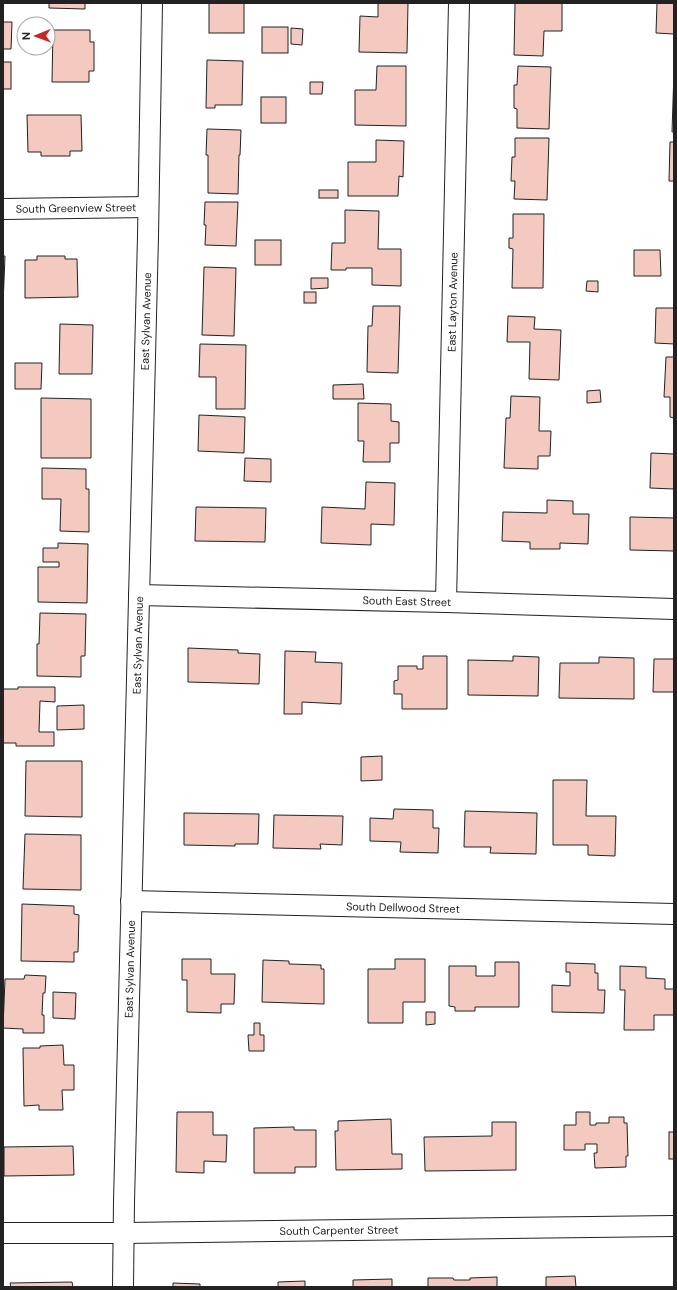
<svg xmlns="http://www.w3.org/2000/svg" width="677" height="1290" font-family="'DM Sans',sans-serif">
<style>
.building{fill:#f3c9c0;stroke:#222}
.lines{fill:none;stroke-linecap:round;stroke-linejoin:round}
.minor-casing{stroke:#222;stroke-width:22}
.minor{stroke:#fff;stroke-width:20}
.labels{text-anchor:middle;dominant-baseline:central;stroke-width:3;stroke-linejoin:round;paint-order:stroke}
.street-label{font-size:11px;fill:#222;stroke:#fff}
</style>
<rect width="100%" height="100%" fill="#fff"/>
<g class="building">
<path d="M49 3H85V9L49 8Z"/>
<rect x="209" y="3" width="35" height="30"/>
<path d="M378 3H408L407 53 359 52 360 16 378 17Z"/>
<path d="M515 3H562V31H544L543 56 514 55Z"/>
<path d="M657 3H674V34L656 33Z"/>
<path d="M3 22H12L11 49H3Z"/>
<rect x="262" y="27" width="26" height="26"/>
<path d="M291 28 303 29 302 45 291 44Z"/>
<path d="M53 30H90V42H94V71H89V82H52Z"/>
<path d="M207 60 243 61 242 105H215V108H206Z"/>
<rect x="3" y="62" width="8" height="27"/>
<path d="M377 66H406V126L355 125V90H376Z"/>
<path d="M518 66 551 67 549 129 517 128V109L514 108V85H517Z"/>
<path d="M674 71V132H672Z"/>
<path d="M310 82H323L322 94H310Z"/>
<rect x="261" y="97" width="25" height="26"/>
<path d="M27 115H81L82 151H70V156H41V152H28Z"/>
<path d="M207 129 241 130 240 155H239L238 194 208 193V155H206Z"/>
<path d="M515 138H549L547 200 514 199 515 181H511L512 157H515Z"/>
<path d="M376 140 404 141 403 177 399 176 398 196H348V162H376Z"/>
<path d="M670 142H674V181H669Z"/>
<rect x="319" y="190" width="19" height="8"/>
<path d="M205 202H238L236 246 205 245 206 225H204Z"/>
<path d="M345 210 379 211 378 249H401V286L372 285V268H346V270H331L332 243H345Z"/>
<path d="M513 214H544L543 288H512L513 249 509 248V238H513Z"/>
<rect x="255" y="240" width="26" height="25"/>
<path d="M634 250H660L661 276H634Z"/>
<path d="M3 256H5L3 305Z"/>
<path d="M37 256H65V259H77L78 297 25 298V260H37Z"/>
<path d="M204 267 236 268 234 336 202 335Z"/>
<path d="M311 278H328V288L311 289Z"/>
<path d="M587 281H598V292L586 291Z"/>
<rect x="304" y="292" width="12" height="11"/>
<path d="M373 306H400L398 373 367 372 368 326H372Z"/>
<path d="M656 308H674V344L655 343Z"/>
<path d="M508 316 535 317 534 329 561 330 559 380 529 379 530 342H507Z"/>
<path d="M60 324 93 325 92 374H59Z"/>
<path d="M200 344 246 345 245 409H216V377H199Z"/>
<path d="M666 357H674V418L670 417V397H664Z"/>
<path d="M15 363H42L41 389H15Z"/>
<path d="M363 384 364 399H333V385Z"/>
<path d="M600 390 601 402 587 403V391Z"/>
<path d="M511 396 540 397 539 431H551L550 456H538V469L504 468 506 418H510Z"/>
<path d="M41 398 91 399V458H41Z"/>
<path d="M358 403 391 404V421L399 422V443H390V462H363L364 441H358Z"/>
<path d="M199 415 245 417 244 453 198 451Z"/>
<path d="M651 453 674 454V489L650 488Z"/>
<path d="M245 458 271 459V482L244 481Z"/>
<path d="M42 468 86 469V489H89V532L60 531 61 499H42Z"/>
<path d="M366 482 395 483 394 525 371 524V545L321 543 322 507 365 509Z"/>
<path d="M547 500 573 501V514H589L588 544 560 543V549H530V542L502 541 503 512 547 513Z"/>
<path d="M196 507 266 508 265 542 195 541Z"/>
<path d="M630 517 674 518V551L630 550Z"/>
<path d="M58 543 88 544 87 603 38 602V567H59V562H43V548H58Z"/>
<path d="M40 613 86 614 85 656H81V677L37 676V644H39Z"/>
<path d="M188 648 238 650V653L260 654 259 684 188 682Z"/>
<path d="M285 651 316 652 315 662 342 663 341 704 302 702V714H284Z"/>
<path d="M423 656H447V709H402V694H394V681L398 680V666H417V669H423Z"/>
<path d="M513 656 539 657 538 696 468 695V660L513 661Z"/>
<path d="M599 657 634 658V699L559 698 560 663H599Z"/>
<path d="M654 659H674V692H653Z"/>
<path d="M18 687H55V702L40 701 39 732H54V746H16V743H3V689H18Z"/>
<path d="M84 705V729L57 730V706Z"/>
<path d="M382 756V780L361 781V757Z"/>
<path d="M26 761H82V817L25 816Z"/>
<path d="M553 780H587L586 816H616L615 856 588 855V845H553Z"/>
<path d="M394 809 433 810V828H439L438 853 400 852 401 842 370 841V818L393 819Z"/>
<path d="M465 811 537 813 536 854 490 853 491 847H464Z"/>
<path d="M184 813 259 814 258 844H235V846L184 845Z"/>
<path d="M274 815 343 816 342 845 320 844 321 849 273 848Z"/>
<path d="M25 834 81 835V890L23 889Z"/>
<path d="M22 904 74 906V914L79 915 78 952H74V962L21 961Z"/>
<path d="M182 959H211V974H235L234 1004H221V1013L187 1012V980H182Z"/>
<path d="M395 959H425V1002H403V1023H368V969H395Z"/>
<path d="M263 960 289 961V964L321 965V969H324V1004L262 1002Z"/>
<path d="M495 962H519V1007H475V1011H455V1007L449 1006V966H476V976H495Z"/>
<path d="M566 963 595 964V973H598V990H605L604 1013 552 1012V985L570 986V972H566Z"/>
<path d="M620 966 646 967V978L665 979V989H674V1015H654V1030H624L625 990H620Z"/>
<path d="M25 975 46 976 45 993H43L42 1015H44V1033H23V1029L3 1028 5 979H24Z"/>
<path d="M53 992 76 993 75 1019 53 1018Z"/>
<path d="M426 1012H435V1024L426 1025Z"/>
<path d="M254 1023H260V1035H264V1051H249L248 1035H254Z"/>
<path d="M63 1045 64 1065H74V1090H62L63 1110H39V1105L24 1106 23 1048H40V1046Z"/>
<path d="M177 1112H213V1135H227L226 1162 204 1161V1173L176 1172Z"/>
<path d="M576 1112H590V1125H596V1123H609V1117H624V1123H627L628 1156H626V1167L595 1168 594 1153H597V1144H585V1150H564V1125H576Z"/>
<path d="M391 1119 392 1154H402V1169L336 1170 335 1131H338V1121Z"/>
<path d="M492 1122H516V1170L425 1171 424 1137 492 1136Z"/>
<path d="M294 1127V1130H316V1167H295V1173H254V1128Z"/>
<rect x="669" y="1132" width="5" height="27"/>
<path d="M73 1146 74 1175 4 1176V1147Z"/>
<path d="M575 1276 576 1287H546V1277Z"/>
<path d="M497 1277V1287H428V1278H453L454 1280H470V1278Z"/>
<path d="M392 1279V1287H353V1280Z"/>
<path d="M305 1281V1287H278V1282Z"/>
<path d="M72 1282 73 1287H11L10 1283Z"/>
<path d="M173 1283 200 1284V1287H173Z"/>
</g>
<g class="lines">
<g class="minor-casing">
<g id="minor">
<path id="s1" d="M3 209 148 207"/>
<path id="s2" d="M139 595 446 602 674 609"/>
<path id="s3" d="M446 602 459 3"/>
<path id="s4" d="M131 901 674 914"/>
<path id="s5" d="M3 1233H124L674 1226"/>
<path id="s6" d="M123 1287 124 1202 148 236 152 3"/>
</g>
</g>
<use href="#minor" class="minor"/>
</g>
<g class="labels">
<g class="street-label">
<text stroke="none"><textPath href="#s1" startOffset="73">South Greenview Street</textPath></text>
<text stroke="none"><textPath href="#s3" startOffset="300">East Layton Avenue</textPath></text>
<text stroke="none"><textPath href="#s6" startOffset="966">East Sylvan Avenue</textPath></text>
<text stroke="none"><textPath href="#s2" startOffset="268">South East Street</textPath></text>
<text stroke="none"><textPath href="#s6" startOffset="642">East Sylvan Avenue</textPath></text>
<text stroke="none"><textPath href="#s4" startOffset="272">South Dellwood Street</textPath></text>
<text stroke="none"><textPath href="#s6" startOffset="318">East Sylvan Avenue</textPath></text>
<text stroke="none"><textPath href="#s5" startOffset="336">South Carpenter Street</textPath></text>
</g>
</g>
<rect width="677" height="1290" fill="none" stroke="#222222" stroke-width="8"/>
<g transform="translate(36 36) rotate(269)"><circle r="19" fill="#ffffff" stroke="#a7a7a7"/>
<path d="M0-3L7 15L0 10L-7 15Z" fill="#c62828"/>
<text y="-6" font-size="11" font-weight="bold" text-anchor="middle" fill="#222222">N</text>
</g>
</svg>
